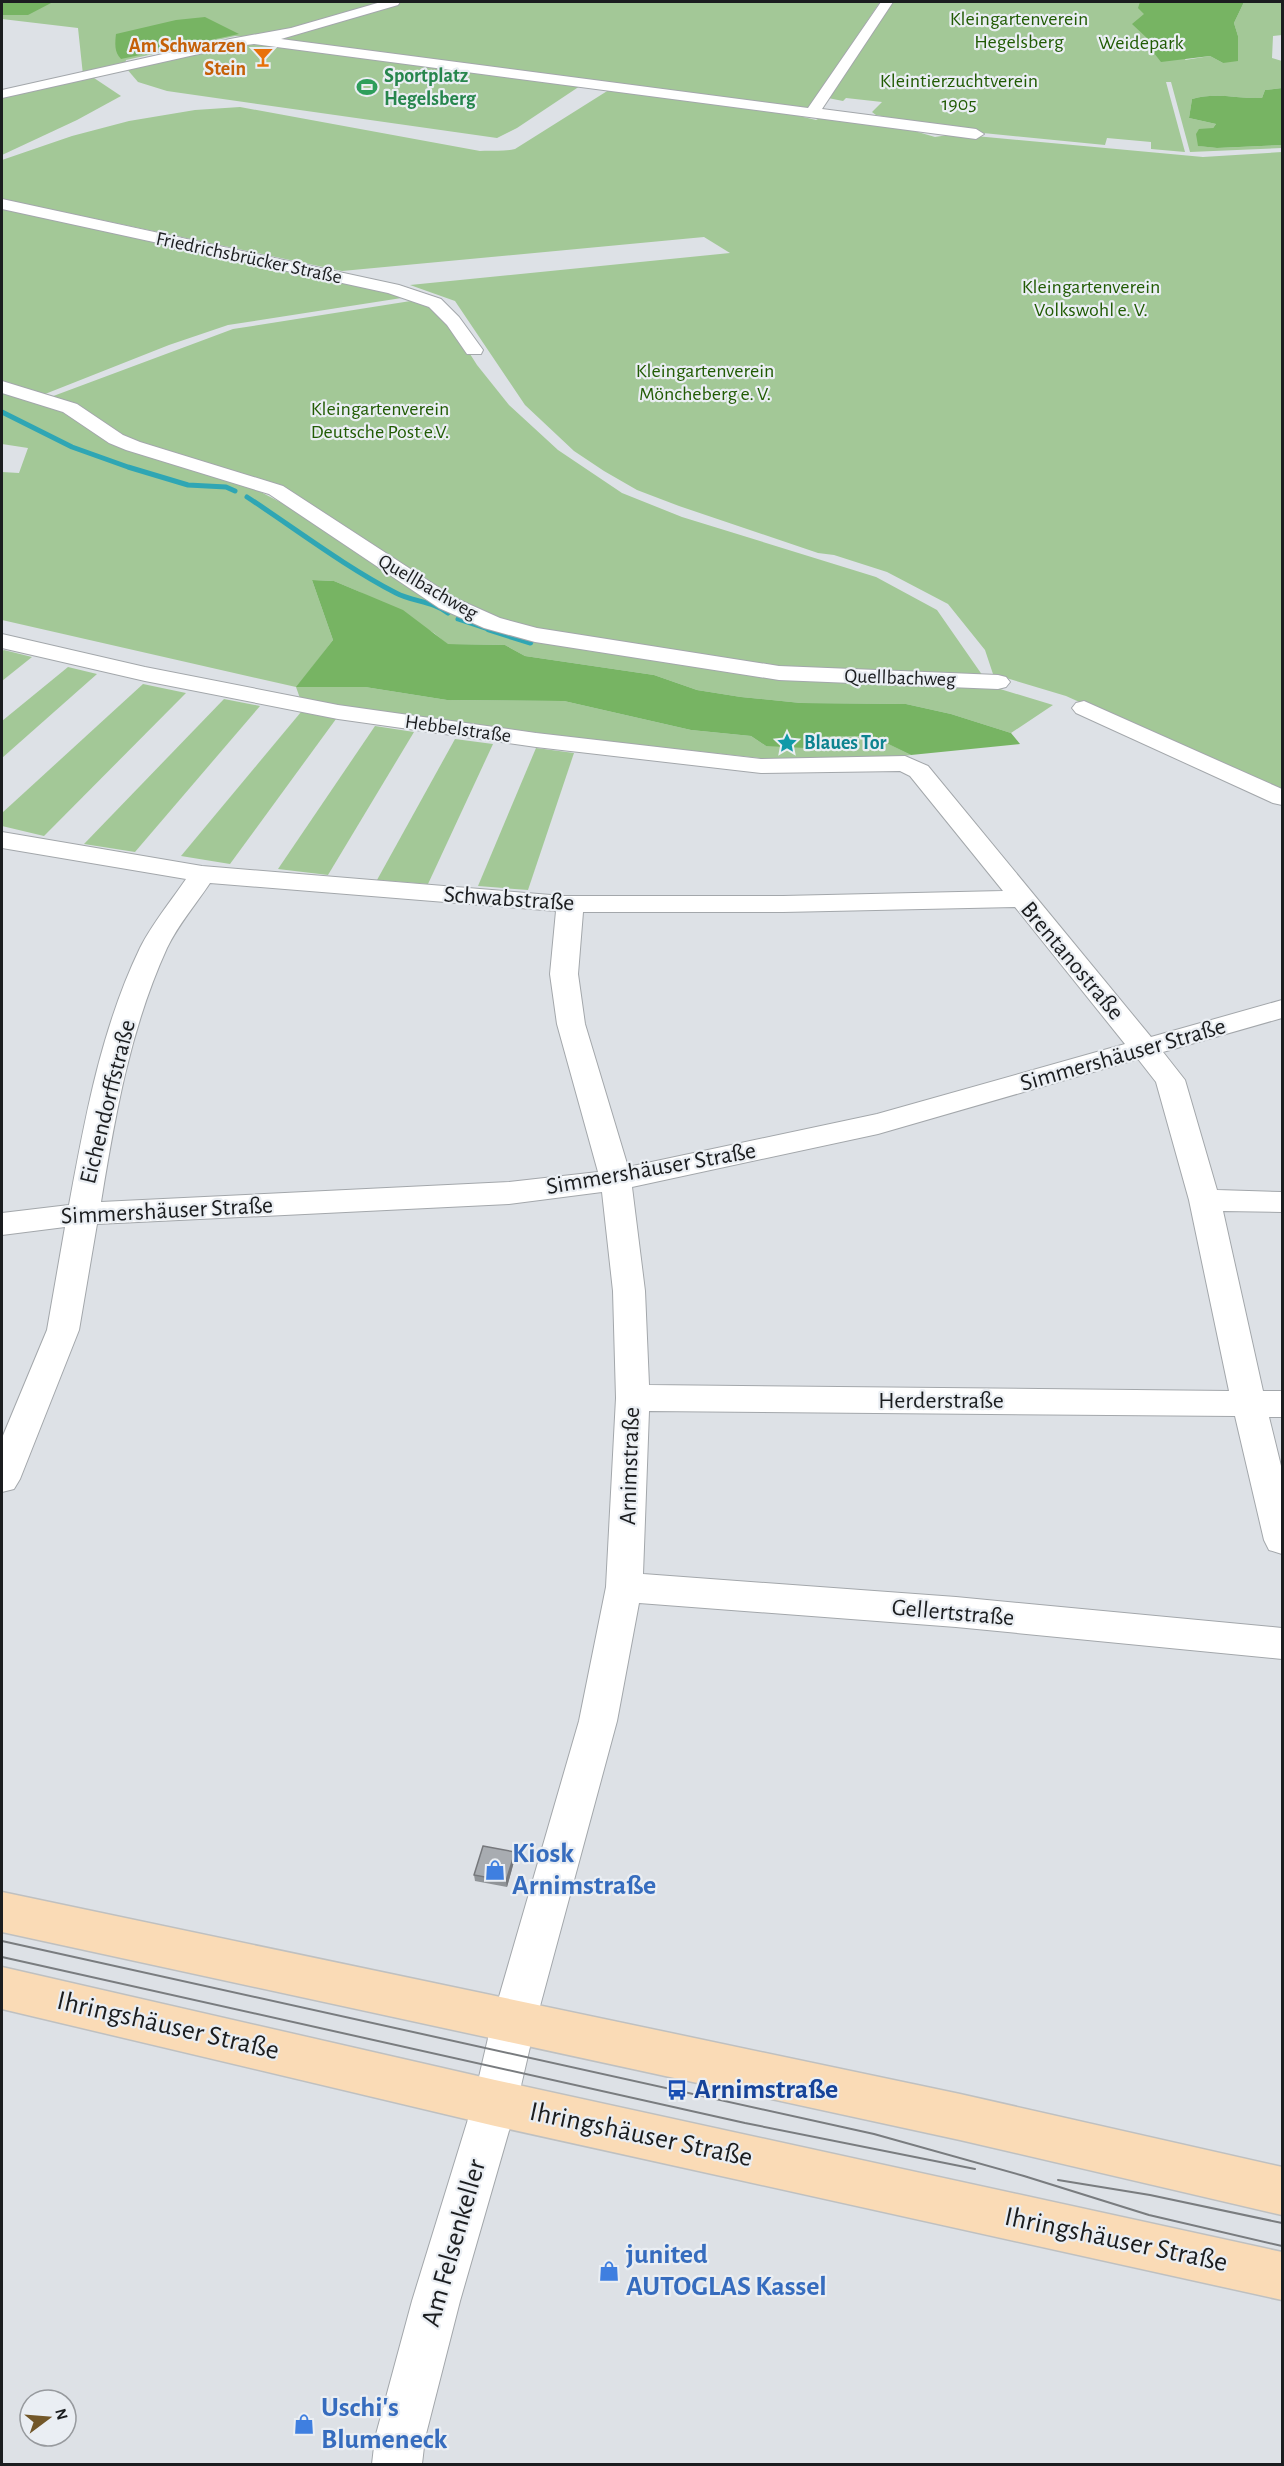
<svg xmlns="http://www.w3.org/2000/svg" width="1284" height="2466" font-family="'Alegreya Sans',sans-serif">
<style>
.green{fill:#a3c897}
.forest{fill:#77b463}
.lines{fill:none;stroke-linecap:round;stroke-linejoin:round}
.stream-far1{stroke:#2fa6b4;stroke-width:5}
.stream{stroke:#2fa6b4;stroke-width:7}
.minor-casing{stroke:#a3a7ab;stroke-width:2}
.major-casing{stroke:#bfc0c0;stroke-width:3}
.minor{fill:#fff;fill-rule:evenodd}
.major{fill:#fadbb6;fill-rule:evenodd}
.tram{stroke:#797c7f;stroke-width:2}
.wall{fill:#909498}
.shaded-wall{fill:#76787c}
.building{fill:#a8acb1;stroke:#76787c;stroke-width:1.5}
.labels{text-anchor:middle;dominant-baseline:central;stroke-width:4.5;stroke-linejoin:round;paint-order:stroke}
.far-park-label{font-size:20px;fill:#215b04;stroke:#eaeef3}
.far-food-label{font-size:20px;font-weight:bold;fill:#c56008;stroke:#eaeef3;text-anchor:end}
.far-leisure-label{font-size:20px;font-weight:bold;fill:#27864d;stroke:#eaeef3;text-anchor:start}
.far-street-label{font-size:20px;fill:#1b1d1f;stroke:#eaeef3}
.far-culture-label{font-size:20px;font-weight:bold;fill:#0d838f;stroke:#eaeef3;text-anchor:start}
.street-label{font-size:24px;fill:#1b1d1f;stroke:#eaeef3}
.near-shop-label{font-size:28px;font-weight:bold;fill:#366cbe;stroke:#eaeef3;text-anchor:start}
.near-street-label{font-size:28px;fill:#1b1d1f;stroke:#eaeef3}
.near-transit-label{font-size:28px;font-weight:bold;fill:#164399;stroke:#eaeef3;text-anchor:start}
</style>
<rect width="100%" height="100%" fill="#dde1e6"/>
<g class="green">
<path d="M2 2H880L808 109 278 39 235 36 126 60 125 65 83 75 78 28 2 19Z"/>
<path d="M892 2H1214L1185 60 1210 56 1223 63 1238 36 1234 23 1244 2H1282V35L1273 36 1272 58 1282 61V88L1265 90 1262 98C1238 99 1215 92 1192 99L1189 118 1216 124 1199 146 1217 148 1282 145V148L1190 152 1171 82H1166L1185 152 1151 149V142L1107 138 1105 145 953 130 876 115 872 112 882 102 846 98 843 101 828 98Z"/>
<path d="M254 42 583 84 517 128 497 138 167 91 138 82 126 68Z"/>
<path d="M91 76 121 96 77 120 2 155V97Z"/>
<path d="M612 88 774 110 816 120 820 118 904 128 935 137 954 134 1203 157 1282 152V793L1066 696 993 674 985 650 948 604 887 572 834 555 818 553 679 506 637 490 604 471 574 451 525 405 455 301 410 285 730 253 704 237 342 271 2 199V160L72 136 129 121 195 110 240 107 480 151C492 150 503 152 515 149Z"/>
<path d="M2 206 408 297 228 325 169 345 40 396 2 386Z"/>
<path d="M417 300 432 305 449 321 477 365 509 405 558 450 622 493 682 517 876 577 937 610 985 679 772 670 547 636 487 617 432 590 277 486 136 442 48 398 233 329Z"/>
<path d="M2 390 68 410 114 442 251 487 303 514 465 616 776 677 987 685 1053 705 1011 733 951 714 906 704 801 703 741 697 697 690 654 675 525 656 505 645 447 644 434 633 360 592 334 581 312 580 333 640 297 687H365L447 700 564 701 691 730 751 736 766 746 811 737 873 736 911 755 877 759 778 760 584 739 301 701 296 687 2 620V472L19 473 28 448 2 444Z"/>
<path d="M4 650 32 657 2 681V651Z"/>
<path d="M68 667 97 674 2 758V721Z"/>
<path d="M143 684 186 693 44 836 2 826V813Z"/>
<path d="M224 699 260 706 135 852 84 844Z"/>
<path d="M301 712 336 719 230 864 181 856Z"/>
<path d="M375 726 414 732 328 875 278 869Z"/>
<path d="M455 739 493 744 428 884 377 880Z"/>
<path d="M536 748 574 753 528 890 478 886Z"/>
</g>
<g class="forest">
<path d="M2 2H53L28 15H2Z"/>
<path d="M1140 2H1244L1234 23 1238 36V61L1223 63 1210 56 1161 62 1150 48 1149 40 1132 24 1144 14 1138 8Z"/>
<path d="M205 17 239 34 121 59C114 52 115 43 116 34L176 20Z"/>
<path d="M1282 88V145L1217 148 1198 146 1196 134 1199 129 1213 128 1216 124 1189 118 1192 99C1215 92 1238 99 1262 98L1265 90Z"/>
<path d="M312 580 334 581 403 610 448 644 505 645 525 656 654 675 697 690 741 697 801 703 906 704 951 714 1011 733 1020 744 911 755 872 736 811 737 805 748 766 746 751 736 691 730 564 701 447 700 365 687H296L333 640Z"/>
</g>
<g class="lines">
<g class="stream-far1">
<path d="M2 412 72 447 128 467 188 485 226 487 235 491"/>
<path d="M247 497C296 529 344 566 396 593 413 602 433 601 448 613"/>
<path d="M458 619 494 631"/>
</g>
<path class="stream" d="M489 629 530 642"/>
<g class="minor-casing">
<g id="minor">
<path d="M381 2H400L398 5 281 39 808 108 881 2H893L822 109 976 129 984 134 976 139 254 44 230 47 2 98V90L230 39 291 28Z"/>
<path d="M2 199 399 285 441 299 459 317 483 350 481 354H467L447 325 429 307 388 293 2 209Z"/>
<path d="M2 381 77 404 123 435 140 442 283 486 455 598 500 618 537 628 779 666 998 675 1006 677 1010 682 1006 687 998 689 779 680 535 642 484 628 439 608 269 494 126 450 109 443 63 412 2 393Z"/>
<path d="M2 634 145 667 338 705 536 733 761 759 905 756 928 766 1151 1037 1282 1000V1018L1163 1052 1185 1080 1217 1190 1282 1192V1212L1223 1211 1263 1391H1282V1417H1269L1282 1470V1554L1269 1550 1264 1540 1235 1416 649 1411 643 1574 956 1597 1282 1628V1659L956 1627 639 1603 617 1721 536 2021 517 2103 460 2301 425 2438 422 2464H372L375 2438 412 2301 473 2103 492 2021 579 1721 606 1587 616 1398 613 1291 602 1192 509 1204 97 1224 79 1330 20 1479 14 1489 2 1492V1438L47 1330 65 1227 2 1235V1213L69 1205C85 1118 101 1029 140 948 152 924 171 901 186 879L2 848V832L202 866 563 896H783L1003 891 910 776 900 771 761 773 536 747 338 719 145 681 2 648ZM210 883 556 911 550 974 557 1024 598 1172 509 1182 101 1202C115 1116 130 1029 167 948 178 925 196 904 210 883ZM1015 907 1125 1044 877 1114 628 1167 585 1024 578 974 583 912H783ZM1138 1059 1156 1082 1189 1200 1229 1391 649 1385 645 1291 632 1187 878 1134Z"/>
<path d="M1084 701 1282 789V805L1273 803 1076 713 1072 708 1076 703Z"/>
</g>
</g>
<g class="major-casing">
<g id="major">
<path d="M2 1892 960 2094 1282 2167V2215L960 2140 2 1932Z"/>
<path d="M2 1967 495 2080 1282 2252V2300L495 2126 2 2009Z"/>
</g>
</g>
<use href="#minor" class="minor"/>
<use href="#major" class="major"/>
<g class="tram">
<path d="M2 1941 874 2134 1024 2176 1149 2215 1282 2246"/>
<path d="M2 1957 745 2123 975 2169"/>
<path d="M1058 2180 1150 2195 1282 2223"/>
</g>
</g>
<path class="wall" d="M515 1852V1858L507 1887 475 1881 474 1875Z"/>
<path class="shaded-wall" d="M515 1852V1858L507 1887 506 1881Z"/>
<path class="building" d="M483 1846 515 1852 506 1881 474 1875Z"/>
<defs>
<g id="bar-bare" transform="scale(1.62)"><path d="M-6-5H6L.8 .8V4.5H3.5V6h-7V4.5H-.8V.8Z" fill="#e8710a" stroke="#eaeef3" stroke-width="2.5" paint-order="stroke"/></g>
<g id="stadium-bare" transform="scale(1.62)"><path d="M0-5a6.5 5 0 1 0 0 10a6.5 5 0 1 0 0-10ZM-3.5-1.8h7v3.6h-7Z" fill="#2e9e5b" stroke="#eaeef3" stroke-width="2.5" paint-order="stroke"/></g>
<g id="sight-bare" transform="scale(1.62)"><path d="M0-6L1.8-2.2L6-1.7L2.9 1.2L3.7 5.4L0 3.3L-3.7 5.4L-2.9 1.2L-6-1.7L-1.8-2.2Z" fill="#0f9aa8" stroke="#eaeef3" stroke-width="2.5" paint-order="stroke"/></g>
<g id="shop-bare" transform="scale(1.62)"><path d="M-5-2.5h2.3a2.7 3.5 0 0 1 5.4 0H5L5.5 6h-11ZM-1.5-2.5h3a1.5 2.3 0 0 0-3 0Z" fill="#3f7fe0" stroke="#eaeef3" stroke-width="2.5" paint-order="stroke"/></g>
<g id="bus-bare" transform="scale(1.62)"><path d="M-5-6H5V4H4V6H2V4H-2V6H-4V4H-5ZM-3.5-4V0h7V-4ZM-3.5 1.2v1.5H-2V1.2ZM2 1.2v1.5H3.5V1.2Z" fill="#1a4fb4" stroke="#eaeef3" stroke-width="2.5" paint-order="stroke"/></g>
</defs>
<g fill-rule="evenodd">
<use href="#bar-bare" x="263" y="57"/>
<use href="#stadium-bare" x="367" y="87"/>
<use href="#sight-bare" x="787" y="743"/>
<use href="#shop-bare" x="495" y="1870"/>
<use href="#bus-bare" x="677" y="2090"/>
<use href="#shop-bare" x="609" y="2271"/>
<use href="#shop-bare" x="304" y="2424"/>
</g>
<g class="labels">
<g class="far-park-label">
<text x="1019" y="19">Kleingartenverein<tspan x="1019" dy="23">Hegelsberg</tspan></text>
<text x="1141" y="43">Weidepark</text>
<text x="959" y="81">Kleintierzuchtverein<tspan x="959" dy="23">1905</tspan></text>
<text x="1091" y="287">Kleingartenverein<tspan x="1091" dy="23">Volkswohl e. V.</tspan></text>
<text x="705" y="371">Kleingartenverein<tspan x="705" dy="23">Möncheberg e. V.</tspan></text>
<text x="380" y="409">Kleingartenverein<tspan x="380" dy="23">Deutsche Post e.V.</tspan></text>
</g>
<g class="far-food-label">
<text x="246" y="46">Am Schwarzen<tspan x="246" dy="23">Stein</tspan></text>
</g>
<g class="far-leisure-label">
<text x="384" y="76">Sportplatz<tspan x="384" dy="23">Hegelsberg</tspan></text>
</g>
<g class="far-street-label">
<text transform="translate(249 258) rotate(12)">Friedrichsbrücker Straße</text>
<text transform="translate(428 587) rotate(30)">Quellbachweg</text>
<text transform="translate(900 678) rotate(2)">Quellbachweg</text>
<text transform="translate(458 729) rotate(8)">Hebbelstraße</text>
</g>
<g class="far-culture-label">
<text x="804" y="743">Blaues Tor</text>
</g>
<g class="street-label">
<text transform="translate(509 899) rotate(4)">Schwabstraße</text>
<text transform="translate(1072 961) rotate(50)">Brentanostraße</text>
<text transform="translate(1123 1055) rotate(-16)">Simmershäuser Straße</text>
<text transform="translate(108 1102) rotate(-76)">Eichendorffstraße</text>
<text transform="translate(651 1169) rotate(-10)">Simmershäuser Straße</text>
<text transform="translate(167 1211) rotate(-3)">Simmershäuser Straße</text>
<text x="941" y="1401">Herderstraße</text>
<text transform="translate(630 1466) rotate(-88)">Arnimstraße</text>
<text transform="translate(953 1613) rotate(5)">Gellertstraße</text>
</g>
<g class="near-shop-label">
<text x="512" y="1854">Kiosk<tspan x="512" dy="32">Arnimstraße</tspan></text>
<text x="626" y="2255">junited<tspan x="626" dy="32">AUTOGLAS Kassel</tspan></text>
<text x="321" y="2408">Uschi's<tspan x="321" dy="32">Blumeneck</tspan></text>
</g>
<g class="near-street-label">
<text transform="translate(168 2026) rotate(13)">Ihringshäuser Straße</text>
<text transform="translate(641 2135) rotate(12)">Ihringshäuser Straße</text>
<text transform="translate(1116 2240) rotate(12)">Ihringshäuser Straße</text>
<text transform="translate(454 2243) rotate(-74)">Am Felsenkeller</text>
</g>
<g class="near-transit-label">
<text x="694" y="2090">Arnimstraße</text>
</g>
</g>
<rect width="1284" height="2466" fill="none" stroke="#1b1d1f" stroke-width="6"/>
<g transform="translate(48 2418) rotate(74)"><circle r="28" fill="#eaeef3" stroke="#979a9e" stroke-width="1.5"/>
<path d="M0-4.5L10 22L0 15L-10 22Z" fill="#725729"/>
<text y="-9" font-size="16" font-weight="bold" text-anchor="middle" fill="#1b1d1f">N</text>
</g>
</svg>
